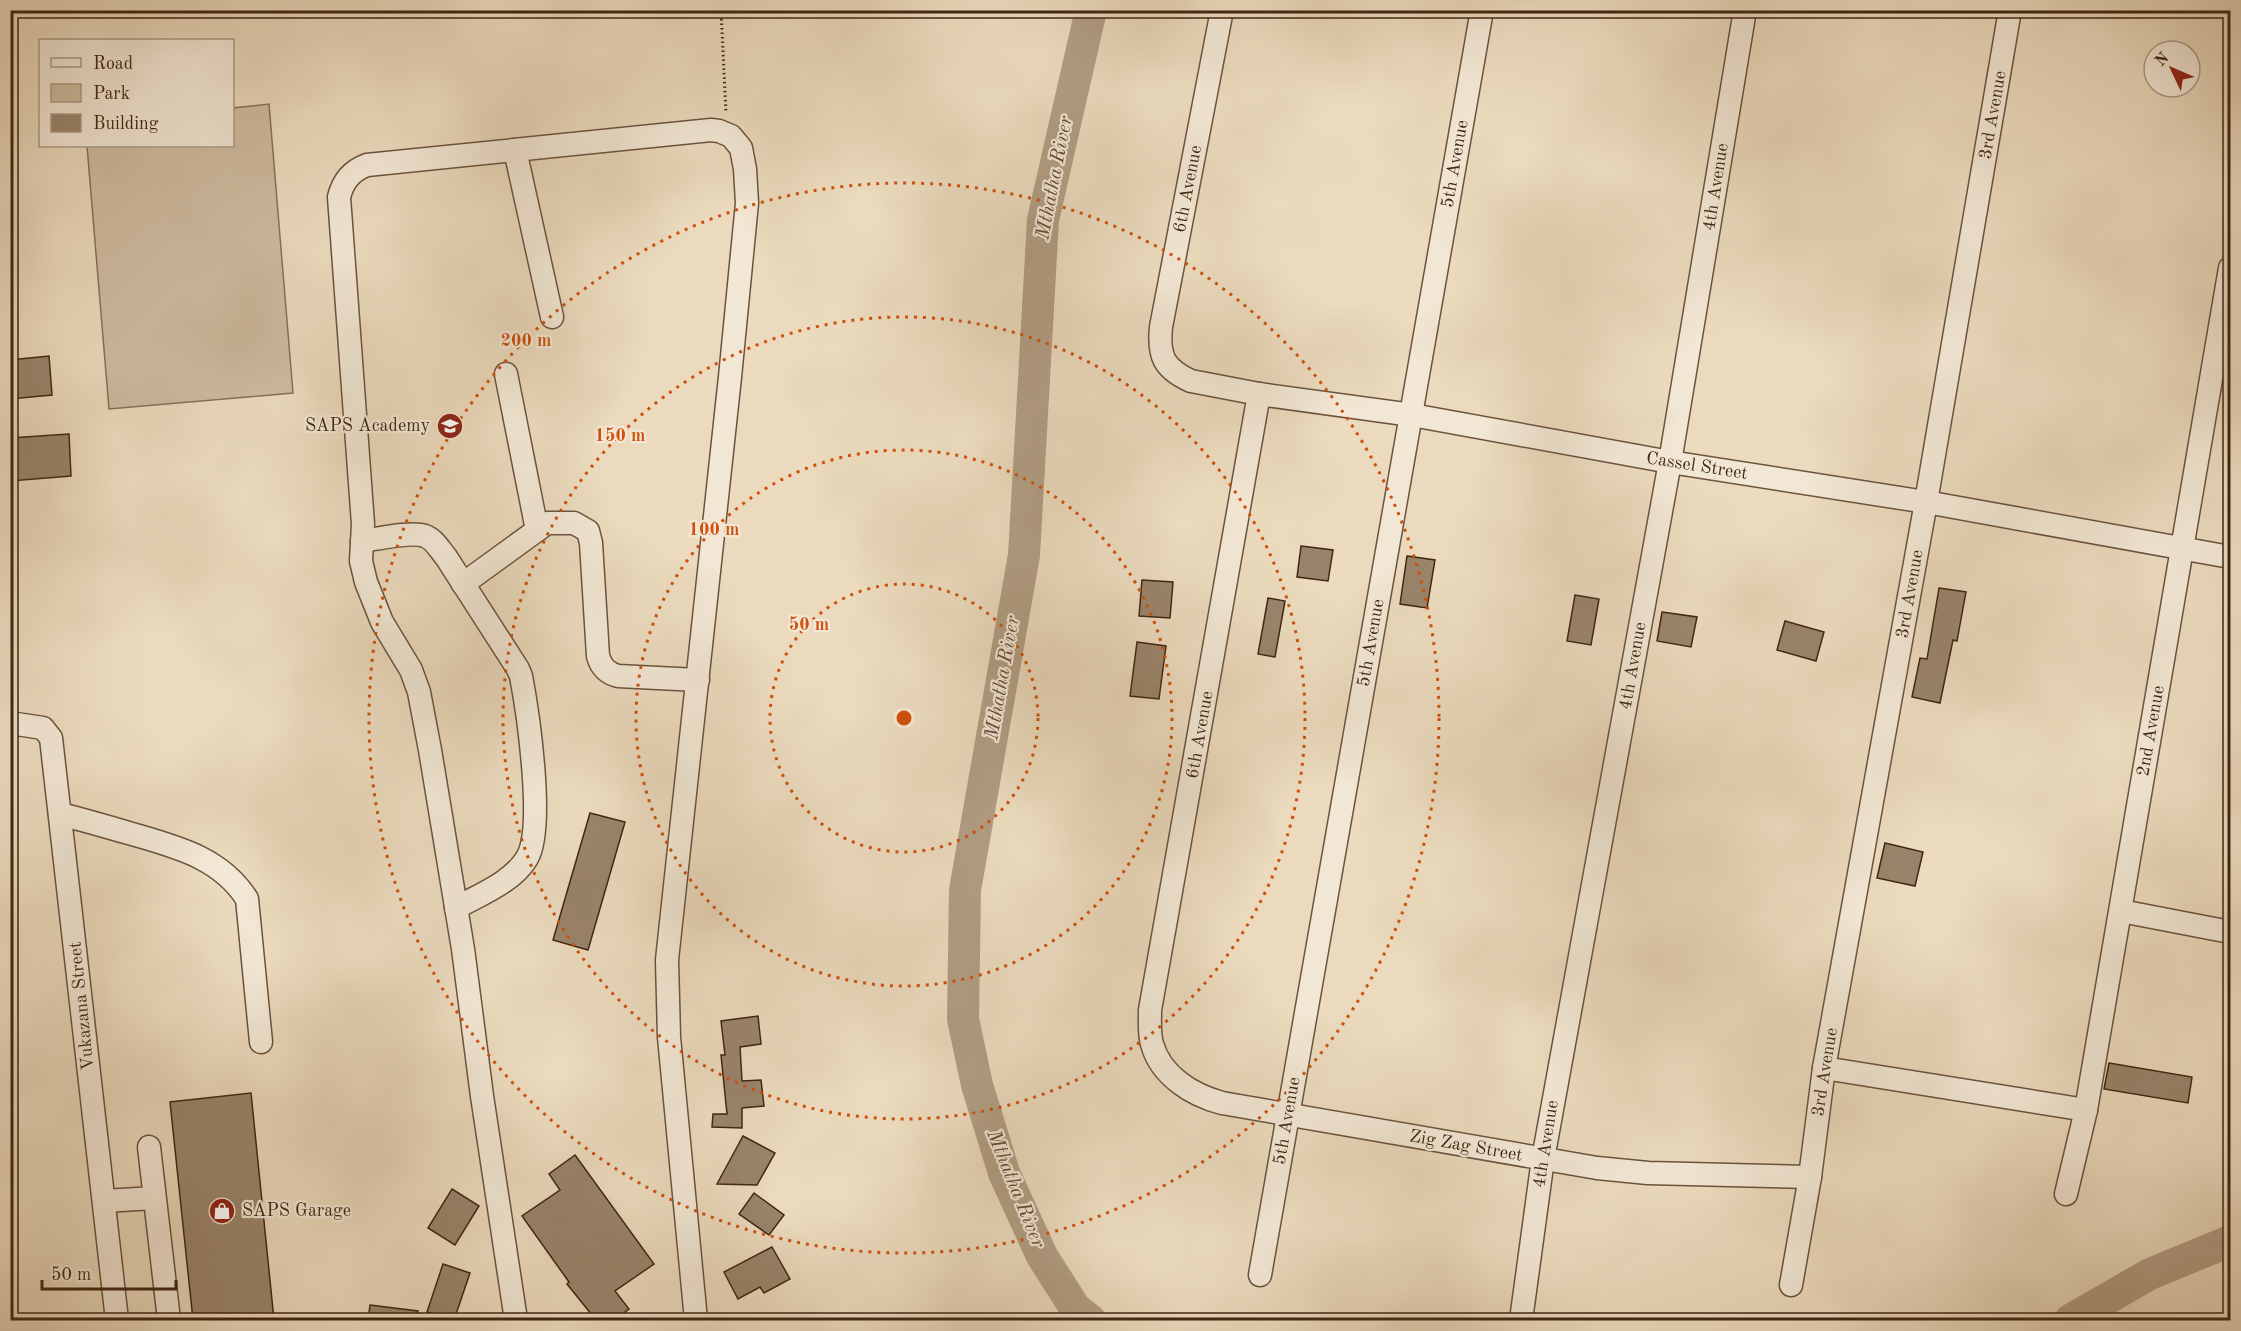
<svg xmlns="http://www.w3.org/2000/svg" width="2241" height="1331" font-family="'Old Standard TT',serif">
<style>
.green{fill:#cebba0;stroke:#87705a;stroke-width:1.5}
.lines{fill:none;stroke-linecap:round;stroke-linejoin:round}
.river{stroke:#b19d83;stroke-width:32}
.building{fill:#99846b;stroke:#402613;stroke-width:1.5}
.minor-casing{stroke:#6b533e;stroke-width:25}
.path{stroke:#402613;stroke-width:3;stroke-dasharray:1.5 3;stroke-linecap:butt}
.minor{stroke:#f2e7d4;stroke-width:22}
.ring{fill:none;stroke:#cf510d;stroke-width:3;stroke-dasharray:3 6}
.labels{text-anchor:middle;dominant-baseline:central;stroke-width:4.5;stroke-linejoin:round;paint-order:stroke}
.street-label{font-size:18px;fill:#402613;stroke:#f2e7d4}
.poi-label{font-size:18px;fill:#402613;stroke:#f2e7d4;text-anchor:end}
.water-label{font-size:20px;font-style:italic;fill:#624a35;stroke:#f2e7d4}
.centre{fill:#cf510d;stroke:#f2e7d4;stroke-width:3}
.ring-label{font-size:18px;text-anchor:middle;font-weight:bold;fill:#cf510d;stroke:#f2e7d4;stroke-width:4.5;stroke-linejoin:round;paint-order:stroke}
</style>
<rect width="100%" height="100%" fill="#ebdabd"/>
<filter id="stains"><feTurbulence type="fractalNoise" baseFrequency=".00333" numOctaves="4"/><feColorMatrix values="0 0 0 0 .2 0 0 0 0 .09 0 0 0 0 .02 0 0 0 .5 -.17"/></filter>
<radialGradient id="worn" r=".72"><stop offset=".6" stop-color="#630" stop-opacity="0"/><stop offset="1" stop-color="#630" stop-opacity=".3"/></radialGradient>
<path class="green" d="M269 104 293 393 109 409 87 146H232L233 108Z"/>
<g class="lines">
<g class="river">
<path d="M1090 1320 1075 1308 1042 1256 1004 1173 977 1085 963 1019 965 890 1024 555 1043 220 1091 10"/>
<path d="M2070 1320 2150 1274 2230 1241"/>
</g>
</g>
<g class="building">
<path d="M49 356 52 395 10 399V360Z"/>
<path d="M69 434 71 476 10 481V438Z"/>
<path d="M1301 546 1333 550 1328 581 1297 577Z"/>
<path d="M1407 556 1435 560 1427 608 1400 604Z"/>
<path d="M1142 580 1173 582 1170 618 1139 616Z"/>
<path d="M1939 588 1966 592 1957 641 1953 640 1940 703 1912 697 1920 658 1927 659Z"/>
<path d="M1575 595 1599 599 1591 645 1567 641Z"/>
<path d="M1268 598 1285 601 1275 657 1258 654Z"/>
<path d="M1662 612 1697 617 1691 647 1657 641Z"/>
<path d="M1785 621 1824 632 1816 661 1777 650Z"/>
<path d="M1137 642 1166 646 1159 699 1130 696Z"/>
<path d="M590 813 625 822 588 950 553 940Z"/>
<path d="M1885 843 1923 852 1915 886 1877 878Z"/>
<path d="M758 1016 761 1044 740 1047 742 1081 761 1080 764 1106 742 1108V1128L712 1127 713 1114H727L721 1055H725L721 1021Z"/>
<path d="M2109 1063 2192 1077 2188 1103 2104 1089Z"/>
<path d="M251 1093 274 1320H193L170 1102Z"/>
<path d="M743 1136 775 1153 757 1185 717 1184Z"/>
<path d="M575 1155 654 1264 615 1291 629 1309 614 1320H596L567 1284 569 1282 522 1216 560 1190 549 1174Z"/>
<path d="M452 1189 479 1206 455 1245 428 1228Z"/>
<path d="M754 1193 784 1215 769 1235 739 1214Z"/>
<path d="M772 1247 790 1279 764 1293 760 1287 738 1299 724 1272Z"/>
<path d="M443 1264 470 1273 454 1320 427 1312Z"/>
<path d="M370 1305 418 1311V1320H368Z"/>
</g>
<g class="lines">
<g class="minor-casing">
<g id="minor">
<path d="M1222 10 1161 327C1158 356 1164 369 1191 381L1259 394 1412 415 1670 462 1926 502 2230 557"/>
<path d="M515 150 552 317"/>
<path d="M506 374 537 530"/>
<path d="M1259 394 1150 1010C1150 1021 1149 1034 1152 1044 1161 1076 1192 1095 1222 1103L1597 1168 1648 1173 1810 1177"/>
<path d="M362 541C377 539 412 531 425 536 434 539 440 550 446 557L518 669 521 676C528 713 545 828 527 858 513 882 479 895 456 908"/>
<path d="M463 584 547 523H574L588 531 591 543 598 656C601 667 607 673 618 676L698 680"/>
<path d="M10 723 43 728 51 738 117 1320"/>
<path d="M60 814C84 820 108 827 132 834 177 847 221 858 247 899L261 1042"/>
<path d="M2121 911 2230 932"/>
<path d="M1824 1068 2086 1110"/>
<path d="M149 1147 169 1320"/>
<path d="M2066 1194 2086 1110 2230 268"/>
<path d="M104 1201 154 1198"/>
<path d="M1260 1275 1482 10"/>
<path d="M1791 1285 1810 1177 1824 1068 1926 502 2010 10"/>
<path d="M516 1320 482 1096 463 949 430 750 419 692 411 670 382 622 366 582 361 561 363 524 339 197C343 181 351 171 367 165L711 130 719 131 731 136 741 148 745 169 747 203 730 377 667 960 669 1037 696 1320"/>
<path d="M1521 1320 1543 1159 1670 462 1745 10"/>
</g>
</g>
<path class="path" d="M721 10 726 113"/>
<use href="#minor" class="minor"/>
</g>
<g class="ring">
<circle cx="904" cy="718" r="134"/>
<circle cx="904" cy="718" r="268"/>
<circle cx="904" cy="718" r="401"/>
<circle cx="904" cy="718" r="535"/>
</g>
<defs>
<g id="university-disc" transform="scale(1.35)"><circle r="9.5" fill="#8f2418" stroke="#f2e7d4"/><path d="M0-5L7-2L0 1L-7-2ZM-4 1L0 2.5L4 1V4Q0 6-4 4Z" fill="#fff"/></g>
<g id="shop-disc" transform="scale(1.35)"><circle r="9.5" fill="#8f2418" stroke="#f2e7d4"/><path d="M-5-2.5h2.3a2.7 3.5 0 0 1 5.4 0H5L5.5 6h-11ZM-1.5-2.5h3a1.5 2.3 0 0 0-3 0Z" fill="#fff"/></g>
</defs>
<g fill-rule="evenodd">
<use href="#university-disc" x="450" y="426"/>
<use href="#shop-disc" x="222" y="1211"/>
</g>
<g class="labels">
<g class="street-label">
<text transform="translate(1993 115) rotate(-80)">3rd Avenue</text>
<text transform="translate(1455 164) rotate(-80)">5th Avenue</text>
<text transform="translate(1716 187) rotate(-81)">4th Avenue</text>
<text transform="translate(1188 189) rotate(-79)">6th Avenue</text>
<text transform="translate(1697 466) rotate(9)">Cassel Street</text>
<text transform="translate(1910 594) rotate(-80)">3rd Avenue</text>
<text transform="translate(1371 643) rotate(-80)">5th Avenue</text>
<text transform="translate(1633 666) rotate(-80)">4th Avenue</text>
<text transform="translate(2151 731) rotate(-80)">2nd Avenue</text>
<text transform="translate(1200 735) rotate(-80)">6th Avenue</text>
<text transform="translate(82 1006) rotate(-96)">Vukazana Street</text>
<text transform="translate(1825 1072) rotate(-81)">3rd Avenue</text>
<text transform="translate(1287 1121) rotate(-80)">5th Avenue</text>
<text transform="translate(1546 1144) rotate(-81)">4th Avenue</text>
<text transform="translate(1466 1146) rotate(10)">Zig Zag Street</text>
</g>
<g class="poi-label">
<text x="430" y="426">SAPS Academy</text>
<text x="242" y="1211" text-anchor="start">SAPS Garage</text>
</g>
<g class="water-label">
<text transform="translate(1055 178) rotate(-79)">Mthatha River</text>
<text transform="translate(1003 678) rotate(-80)">Mthatha River</text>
<text transform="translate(1015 1189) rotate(68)">Mthatha River</text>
</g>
</g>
<circle cx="904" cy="718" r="9" class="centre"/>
<g class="ring-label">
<text x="526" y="346">200 m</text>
<text x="620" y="441">150 m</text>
<text x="714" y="535">100 m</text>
<text x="809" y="630">50 m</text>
</g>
<rect width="2241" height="1331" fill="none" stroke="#ebdabd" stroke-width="36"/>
<rect x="12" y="12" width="2217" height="1307" fill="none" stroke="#402613" stroke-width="3"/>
<rect x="18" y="18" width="2205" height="1295" fill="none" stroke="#402613" stroke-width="1.5"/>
<rect x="39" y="39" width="195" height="108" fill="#f2e7d4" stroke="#ab9a87" stroke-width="1.5"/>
<rect x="51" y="58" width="30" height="9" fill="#f2e7d4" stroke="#ab9a87" stroke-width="1.5"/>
<text x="93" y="69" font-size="18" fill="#402613">Road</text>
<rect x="51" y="84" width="30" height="18" fill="#cebba0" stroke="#ab9a87" stroke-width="1.5"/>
<text x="93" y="99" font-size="18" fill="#402613">Park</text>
<rect x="51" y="114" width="30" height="18" fill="#99846b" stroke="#ab9a87" stroke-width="1.5"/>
<text x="93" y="129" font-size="18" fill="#402613">Building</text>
<g transform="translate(2172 69) rotate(314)"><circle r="28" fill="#f2e7d4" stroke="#ab9a87" stroke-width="1.5"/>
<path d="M0-4.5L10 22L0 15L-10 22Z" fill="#8f2418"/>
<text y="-9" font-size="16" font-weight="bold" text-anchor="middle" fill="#402613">N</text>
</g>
<path d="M42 1280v9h134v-9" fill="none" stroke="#402613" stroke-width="3"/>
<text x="51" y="1280" font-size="18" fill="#402613" stroke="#f2e7d4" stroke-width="4.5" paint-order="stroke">50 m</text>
<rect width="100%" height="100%" filter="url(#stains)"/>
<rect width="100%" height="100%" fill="url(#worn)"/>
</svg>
